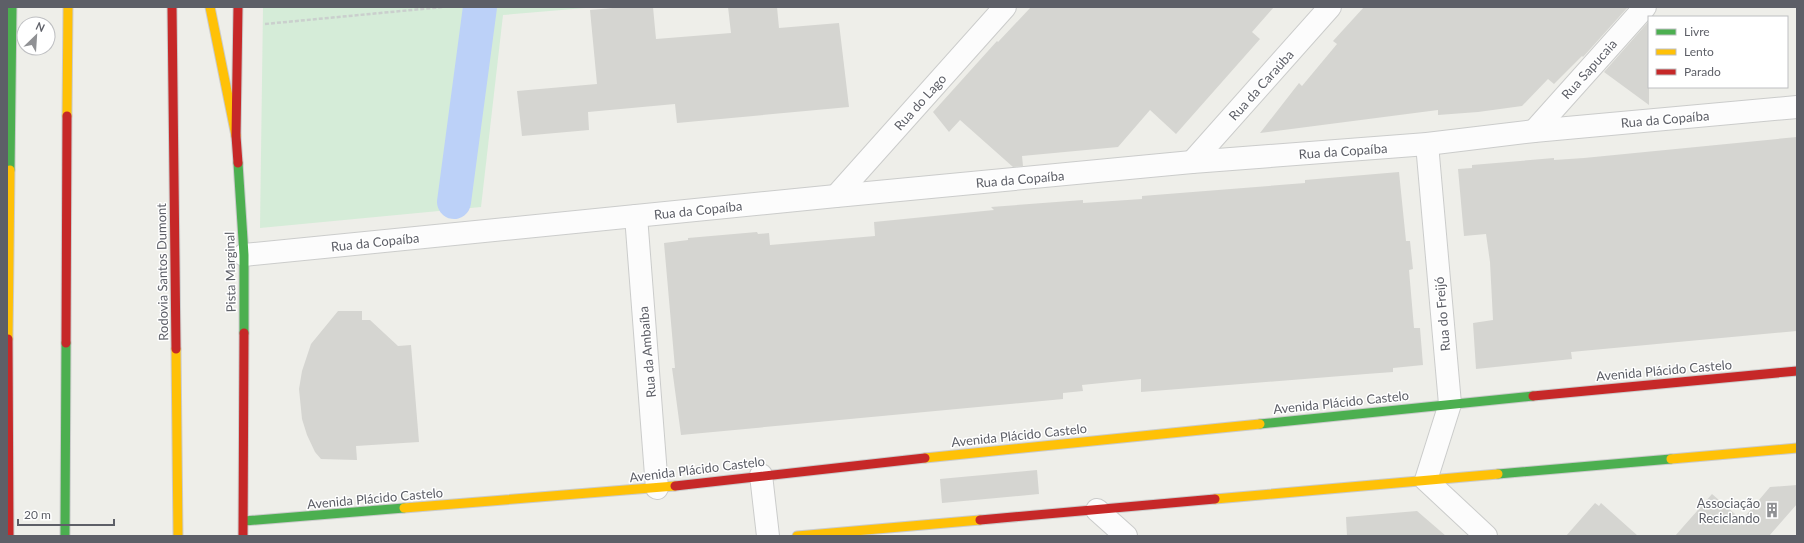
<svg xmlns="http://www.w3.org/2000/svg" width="1804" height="543" font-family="Lato,sans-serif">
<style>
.green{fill:#d5ecd8}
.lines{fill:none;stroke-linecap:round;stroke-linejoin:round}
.canal{stroke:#bcd1f8;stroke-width:34}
.building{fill:#d5d5d1}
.street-casing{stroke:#cbcccb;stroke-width:24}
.fast-casing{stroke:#cacbcb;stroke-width:11}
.slow-casing{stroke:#cacbcb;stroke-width:11}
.jam-casing{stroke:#cacbcb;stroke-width:11}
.path{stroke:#cacfcd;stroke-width:2.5;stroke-dasharray:4 2;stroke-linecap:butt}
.street{stroke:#fcfcfc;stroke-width:22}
.fast{stroke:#4caf50;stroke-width:9}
.slow{stroke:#ffc107;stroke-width:9}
.jam{stroke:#c62828;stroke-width:9}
.labels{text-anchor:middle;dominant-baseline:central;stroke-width:3;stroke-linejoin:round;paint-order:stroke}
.street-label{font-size:13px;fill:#5d5f67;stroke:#fff}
.poi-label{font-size:13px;fill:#5d5f67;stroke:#fff;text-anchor:end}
</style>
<rect width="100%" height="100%" fill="#eeeee9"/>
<path class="green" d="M263 7H597L503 15 481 207 260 228Z"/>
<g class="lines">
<path class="canal" d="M454 202 480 7"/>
</g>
<g class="building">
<path d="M624 7H653L656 39 731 33 728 7H777L779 28 839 23 849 107 677 123 675 104 588 112 589 130 522 136 517 91 597 84 590 10Z"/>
<path d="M1031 7H1274L1252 32 1260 39 1176 134 1150 110 1118 147 1022 156 1023 166 1013 167 960 120 949 132 933 112 997 41 998 42Z"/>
<path d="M1364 7H1628L1583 57 1582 56 1554 84 1548 79 1522 106 1478 112 1438 115V110L1260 133 1299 83 1302 86 1337 44 1333 41Z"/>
<path d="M1649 21V105L1604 72Z"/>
<path d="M1797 137V331L1571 352 1572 359 1476 369 1473 323 1493 320 1490 262 1486 234 1464 236 1458 169 1472 168V165L1554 158V160L1584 158Z"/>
<path d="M1399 172 1406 241H1410L1413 269 1409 270 1414 328H1420L1423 365 1393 368V372L1366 374 1141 392V379L1082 385 1083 391 1063 393V399L681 435 672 368H675L664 243 688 240V238L757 232 758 234 769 233 770 245 875 236 874 222 994 210 991 207 1083 200V203L1142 199V196L1305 183V180Z"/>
<path d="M338 311H362V320H370L398 346 411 345 419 442 356 446 357 460 321 459 315 452 307 435 302 419 299 389 302 371 311 344Z"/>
<path d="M1037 470 1039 494 942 503 940 479Z"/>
<path d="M1797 485V504L1769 536H1675L1712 494 1742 520 1770 487Z"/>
<path d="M1595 503 1599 506 1601 503 1638 536H1566Z"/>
<path d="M1417 511 1446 536H1347L1346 517Z"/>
</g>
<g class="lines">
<g class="street-casing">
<g id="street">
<path d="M1534 131 1645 7"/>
<path d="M1427 144 1450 404 1426 480 1486 536"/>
<path d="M1192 162 1330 7"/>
<path d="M836 196 1005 7"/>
<path d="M636 216 657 488"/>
<path d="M244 255 836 196 1192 162 1427 144 1534 131 1797 107"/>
<path d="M761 475 768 536"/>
<path d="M1097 510 1126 536"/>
</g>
</g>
<g class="fast-casing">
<g id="fast">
<path d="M238 163 244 255V333"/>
<path d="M10 170 12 7"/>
<path d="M1260 424 1533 396"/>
<path d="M1498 474 1671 459"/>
<path d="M244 521 404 508"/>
<path d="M65 536 66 343"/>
</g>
</g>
<g class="slow-casing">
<g id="slow">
<path d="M210 7 236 136"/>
<path d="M67 116 68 7"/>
<path d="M8 339 10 170"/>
<path d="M176 349 178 536"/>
<path d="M925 458 1260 424"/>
<path d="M1671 459 1797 448"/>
<path d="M1215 499 1498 474"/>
<path d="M404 508 675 486"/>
<path d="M797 536 980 520"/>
</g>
</g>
<g class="jam-casing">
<g id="jam">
<path d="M172 7 176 349"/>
<path d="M238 163 236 136 238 7"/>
<path d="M8 339 9 536"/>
<path d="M66 343 67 116"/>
<path d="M1533 396 1797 371"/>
<path d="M675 486 925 458"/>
<path d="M980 520 1215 499"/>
<path d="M243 536 244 333"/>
</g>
</g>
<path class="path" d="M265 24 443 7"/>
<use href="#street" class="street"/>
<use href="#fast" class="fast"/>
<use href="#slow" class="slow"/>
<use href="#jam" class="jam"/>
</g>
<defs>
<g id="building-bare" transform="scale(1.2)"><path d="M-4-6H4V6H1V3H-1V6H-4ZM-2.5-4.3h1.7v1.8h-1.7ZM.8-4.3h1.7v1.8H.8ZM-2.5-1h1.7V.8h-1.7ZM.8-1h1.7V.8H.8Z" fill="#909194" stroke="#fff" stroke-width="2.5" paint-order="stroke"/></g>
</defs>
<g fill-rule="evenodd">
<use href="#building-bare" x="1772" y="510"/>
</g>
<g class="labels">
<g class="street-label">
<text transform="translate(1589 69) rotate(-48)">Rua Sapucaia</text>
<text transform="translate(1261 85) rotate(-48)">Rua da Caraúba</text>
<text transform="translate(920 102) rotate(-48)">Rua do Lago</text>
<text transform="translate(1665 119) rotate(-5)">Rua da Copaíba</text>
<text transform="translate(1343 151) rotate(-4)">Rua da Copaíba</text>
<text transform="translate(1020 179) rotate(-5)">Rua da Copaíba</text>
<text transform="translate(698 210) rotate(-6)">Rua da Copaíba</text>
<text transform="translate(375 242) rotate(-6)">Rua da Copaíba</text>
<text transform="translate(162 272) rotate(-91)">Rodovia Santos Dumont</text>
<text transform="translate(230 272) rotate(-91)">Pista Marginal</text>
<text transform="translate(1442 314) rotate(-95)">Rua do Freijó</text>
<text transform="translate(647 352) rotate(-95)">Rua da Ambaíba</text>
<text transform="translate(1664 370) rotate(-5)">Avenida Plácido Castelo</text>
<text transform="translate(1341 402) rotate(-6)">Avenida Plácido Castelo</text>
<text transform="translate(1019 435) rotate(-6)">Avenida Plácido Castelo</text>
<text transform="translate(697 469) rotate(-7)">Avenida Plácido Castelo</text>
<text transform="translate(375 498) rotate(-5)">Avenida Plácido Castelo</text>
</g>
<g class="poi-label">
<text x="1760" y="503">Associação<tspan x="1760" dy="15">Reciclando</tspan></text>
</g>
</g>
<rect width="1804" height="543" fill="none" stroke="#5d5f67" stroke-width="16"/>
<rect x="1648" y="16" width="140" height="72" fill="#ffffff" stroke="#bebfc2"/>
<rect x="1656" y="29" width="20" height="6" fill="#4caf50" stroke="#bebfc2"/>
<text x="1684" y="36" font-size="12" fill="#5d5f67">Livre</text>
<rect x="1656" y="49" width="20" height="6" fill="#ffc107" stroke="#bebfc2"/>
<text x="1684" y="56" font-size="12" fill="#5d5f67">Lento</text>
<rect x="1656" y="69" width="20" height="6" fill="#c62828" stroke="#bebfc2"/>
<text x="1684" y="76" font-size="12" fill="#5d5f67">Parado</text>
<g transform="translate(36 36) rotate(25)"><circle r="19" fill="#ffffff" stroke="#bebfc2"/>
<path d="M0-3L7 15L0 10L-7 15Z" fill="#909194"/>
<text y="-6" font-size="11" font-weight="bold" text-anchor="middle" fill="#5d5f67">N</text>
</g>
<path d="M18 519v6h96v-6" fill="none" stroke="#5d5f67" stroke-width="2"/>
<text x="24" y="519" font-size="12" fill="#5d5f67" stroke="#ffffff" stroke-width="3" paint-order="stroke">20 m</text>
</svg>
